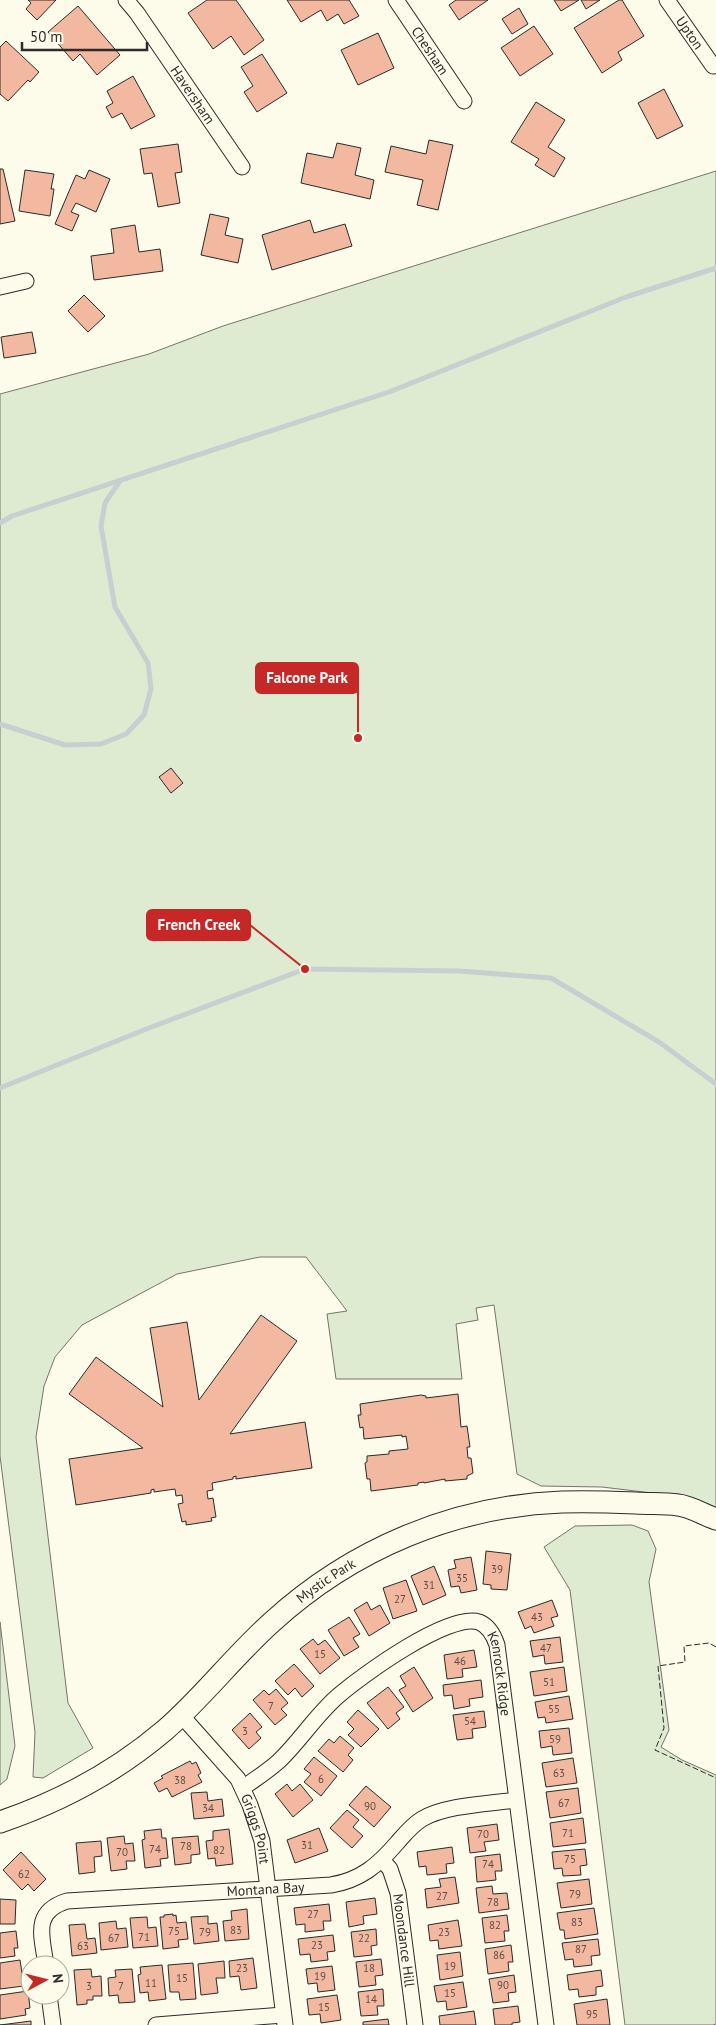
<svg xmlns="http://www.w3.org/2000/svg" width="716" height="2025" font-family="'PT Sans',sans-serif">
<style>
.green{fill:#deebd1;stroke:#74746e}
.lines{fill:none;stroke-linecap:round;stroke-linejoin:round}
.stream{stroke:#c7d0d0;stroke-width:5}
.building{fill:#f2b8a0;stroke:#2b2b2b}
.street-casing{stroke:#2b2b2b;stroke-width:17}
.secondary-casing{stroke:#2b2b2b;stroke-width:23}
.street{stroke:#fdfbea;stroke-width:15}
.secondary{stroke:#fdfbea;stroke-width:21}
.fence{stroke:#2b2b2b;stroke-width:1;stroke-dasharray:6 2.5;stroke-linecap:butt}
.labels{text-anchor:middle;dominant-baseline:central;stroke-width:4;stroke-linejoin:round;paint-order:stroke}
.number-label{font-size:11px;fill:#5d4e48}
.street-label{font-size:14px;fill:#2b2b2b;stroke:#fdfbea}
.leader{fill:none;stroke:#c62828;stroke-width:2}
.callout-dot{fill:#c62828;stroke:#fdfbea;stroke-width:2}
.callout{fill:#c62828;stroke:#c62828;stroke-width:2}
.callout-label{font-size:15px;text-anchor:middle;font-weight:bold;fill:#fff}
</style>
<rect width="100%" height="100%" fill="#fdfbea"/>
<g class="green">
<path d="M716 171V1507L652 1493 602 1487 541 1486 517 1474 494 1305 476 1308 478 1320 456 1324 462 1379H336L327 1314 347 1311 306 1257H260L177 1274 82 1325 55 1357 44 1386 36 1437 68 1703 93 1748 43 1778 33 1777 35 1732 0 1456V394L149 354 223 326Z"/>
<path d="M632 1525 648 1531 656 1549 649 1582 669 1730 661 1747 682 1760 716 1775V2024L713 2025H625L570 1590 544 1547 575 1526Z"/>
<path d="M0 1622 15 1746 7 1779 0 1785Z"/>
</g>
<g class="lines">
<g class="stream">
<path d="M0 523 12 516 389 392 626 297 716 268"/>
<path d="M0 724 65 745 101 744 126 734 144 715 151 689 148 663 115 607 101 526 105 503 120 481"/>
<path d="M0 1088 149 1028 305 969 459 971 551 978 659 1042 716 1084"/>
</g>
</g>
<g class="building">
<path d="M28 0H56L37 20 26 9 31 3Z"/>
<path d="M207 0H236L264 40 244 55 231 36 213 49 188 13Z"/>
<path d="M287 0H349L359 16 344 24 338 14 327 21 321 10 301 22Z"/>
<path d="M456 0H488L459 20 449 5Z"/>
<path d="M554 0H579L561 11Z"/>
<path d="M581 0H600L586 9Z"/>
<path d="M619 0H622L644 36 618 52 622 60 602 73 574 28Z"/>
<path d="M78 6 120 55 97 75 80 54 73 61 48 32Z"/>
<path d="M519 8 528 24 512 34 502 19Z"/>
<path d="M534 26 553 54 520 76 501 48Z"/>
<path d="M378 33 394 68 358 85 341 50Z"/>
<path d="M6 41 39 72 30 82 28 80 8 101 0 94V47Z"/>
<path d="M262 54 287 93 257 112 244 92 253 86 241 67Z"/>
<path d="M133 76 155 116 131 129 122 113 112 118 106 107 113 103 107 91Z"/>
<path d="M664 89 683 126 657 139 638 103Z"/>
<path d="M536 102 565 120 548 147 565 158 554 177 535 165 539 159 511 142Z"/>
<path d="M429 140 453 145 438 210 417 205 423 180 385 172 391 146 426 154Z"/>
<path d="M337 143 361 148 355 175 374 180 370 199 301 183 307 153 333 158Z"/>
<path d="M178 144 182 172 175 173 180 203 158 207 152 173 144 174 140 149Z"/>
<path d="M0 169H3L15 221 0 224Z"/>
<path d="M25 170 54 174 51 189H54L50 216 19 211Z"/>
<path d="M89 170 110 179 96 212 76 203 71 212 79 215 72 231 55 224 76 175 85 179Z"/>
<path d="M210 214 229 218 225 235 243 239 238 263 201 255Z"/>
<path d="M310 220 314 233 345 224 352 246 272 270 262 235Z"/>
<path d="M135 225 139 252 160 249 163 271 94 280 91 256 114 253 111 229Z"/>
<path d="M84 295 105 316 88 332 68 311Z"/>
<path d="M32 332 36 353 4 358 1 337Z"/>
<path d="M171 768 183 783 171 793 159 777Z"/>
<path d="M261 1315 297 1341 230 1434 305 1422 312 1468 236 1479V1476L233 1477V1479L212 1483 213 1490 207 1491 208 1499 213 1498 216 1517 211 1518 212 1521 186 1525V1521L182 1522 178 1504 183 1503 182 1495 176 1496 175 1489 154 1492V1489L151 1490V1493L76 1505 69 1459 143 1448 69 1394 96 1357 163 1407 150 1328 187 1322 199 1400Z"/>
<path d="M458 1394 461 1427 467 1426 470 1447H467L468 1458H471L473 1473 467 1476V1479L445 1481V1479L424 1483V1482L418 1483V1485L371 1491 370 1479H367L365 1463 367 1462V1456L389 1454V1451L408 1449 406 1436 402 1437V1435L364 1439 363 1427 360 1428 358 1415H361L360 1404 421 1395 426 1396V1398Z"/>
<path d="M486 1551 511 1554 507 1590 491 1589V1585L483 1584Z"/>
<path d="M471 1557 477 1590 461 1593 459 1586 451 1587 448 1570 456 1568 454 1560Z"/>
<path d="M434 1566 446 1595 423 1605 411 1576Z"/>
<path d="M406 1580 417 1611 393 1619 383 1588Z"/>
<path d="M552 1600 558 1616 551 1618 554 1626 534 1633 531 1626 525 1629 518 1612Z"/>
<path d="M367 1602 371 1610 380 1605 390 1623 369 1636 354 1610Z"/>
<path d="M349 1617 360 1634 353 1638 359 1647 344 1656 328 1630Z"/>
<path d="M560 1637 563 1662 545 1664 544 1655 533 1657 530 1641Z"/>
<path d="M313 1639 318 1645 325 1640 340 1658 320 1674 300 1649Z"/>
<path d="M474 1650 477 1667 462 1669 463 1677 447 1679 444 1655Z"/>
<path d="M294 1664 314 1686 302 1697 295 1688 288 1695 275 1681Z"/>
<path d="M414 1667 433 1698 413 1712 399 1690 406 1686 400 1676Z"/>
<path d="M564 1667 567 1691 534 1696 530 1672Z"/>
<path d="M481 1680 483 1697 469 1699 470 1706 454 1709 452 1695 444 1696 443 1685Z"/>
<path d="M388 1687 404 1707 396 1713 400 1719 388 1729 367 1703Z"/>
<path d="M276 1689 288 1703 281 1709 287 1715 275 1725 253 1700 264 1690 269 1695Z"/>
<path d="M569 1696 573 1719 546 1723 545 1717 538 1718 535 1702Z"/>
<path d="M358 1710 379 1729 361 1747 348 1735 354 1729 347 1722Z"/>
<path d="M484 1711 486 1727 472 1729 473 1738 457 1740 453 1715Z"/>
<path d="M250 1713 262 1727 256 1732 261 1738 249 1749 232 1730Z"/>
<path d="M569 1728 572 1753 553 1755 552 1746 541 1748 539 1731Z"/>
<path d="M340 1736 354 1748 348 1755 353 1760 343 1772 318 1751 329 1739 334 1743Z"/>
<path d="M314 1757 337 1776 321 1796 304 1782 311 1774 304 1769Z"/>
<path d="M573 1758 577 1783 546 1787 542 1763Z"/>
<path d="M190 1761 192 1764 196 1762 201 1773 198 1775 202 1782 172 1797 167 1788 159 1792 154 1783 163 1778 161 1776Z"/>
<path d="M287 1784 292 1791 300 1784 313 1800 293 1817 275 1794Z"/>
<path d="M366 1786 391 1807 374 1827 349 1805Z"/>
<path d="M578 1788 581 1813 550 1818 546 1792Z"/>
<path d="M207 1792 208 1801 222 1799 224 1816 194 1819 191 1793Z"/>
<path d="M347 1810 359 1820 353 1827 363 1836 352 1848 330 1828Z"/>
<path d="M583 1818 586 1843 553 1847 550 1823Z"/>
<path d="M497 1824 499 1840 484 1842 486 1851 470 1853 467 1828Z"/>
<path d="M319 1828 328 1851 295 1863 287 1840Z"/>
<path d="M161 1829 162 1838H166L168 1858 160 1859 161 1866 145 1868 142 1840 145 1839 144 1831Z"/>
<path d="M229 1829 233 1864 216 1866 215 1858 208 1859 206 1841 213 1840V1831Z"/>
<path d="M124 1836 125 1844 133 1843 135 1861H126L127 1869 111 1871 107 1838Z"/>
<path d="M198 1836 200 1854 191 1855V1863L175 1865 172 1838Z"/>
<path d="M101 1841 102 1856 94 1857 95 1872 79 1874 76 1843Z"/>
<path d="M452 1847 454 1863 446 1864 447 1873 427 1875 426 1866 419 1867 417 1852Z"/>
<path d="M585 1849 587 1865 580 1866 581 1875 563 1876 562 1868 554 1869 552 1852Z"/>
<path d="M21 1852 46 1879 34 1891 28 1884 22 1890 3 1870Z"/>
<path d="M500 1854 502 1871H495L496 1880 477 1882 475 1857Z"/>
<path d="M455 1877 459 1903 427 1908 425 1889 441 1887 439 1879Z"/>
<path d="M589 1879 592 1904 561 1908 557 1883Z"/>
<path d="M492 1886 493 1894 507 1893 509 1909 479 1913 476 1888Z"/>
<path d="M375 1898 377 1914 363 1916 364 1924 349 1927 346 1902Z"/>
<path d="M0 1899 16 1900 15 1924H0Z"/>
<path d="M329 1904 331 1921H323L324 1930 305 1932V1924L296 1925 294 1908Z"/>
<path d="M594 1908 598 1934 565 1939 564 1930H560L557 1913Z"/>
<path d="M247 1909 249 1939 225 1941 223 1921 232 1920 231 1911Z"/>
<path d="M173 1914V1916L176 1915 177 1923 186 1922 188 1939 178 1940 179 1947 163 1949 160 1917H164V1915Z"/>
<path d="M507 1915 509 1931H504L505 1941 485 1943 482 1918Z"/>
<path d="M208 1916V1924L217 1923 219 1941 194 1944 191 1917Z"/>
<path d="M147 1917 148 1928 156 1927 158 1946 133 1948 130 1918Z"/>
<path d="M458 1920 462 1946 439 1949 438 1940 430 1941 428 1925Z"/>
<path d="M116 1921 117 1929 126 1928 128 1947 101 1950 99 1923Z"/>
<path d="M85 1924 87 1939 95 1938 97 1953 72 1956 69 1925Z"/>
<path d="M376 1929 377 1945 371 1946 372 1955 354 1957 351 1932Z"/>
<path d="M16 1931 18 1948H14L15 1956 0 1958V1933Z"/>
<path d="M333 1935 335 1951 327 1952 328 1960 311 1962 310 1954 300 1955 298 1939Z"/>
<path d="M598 1939 600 1955 591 1956 592 1965 574 1967 573 1959 565 1960 562 1943Z"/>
<path d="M511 1945 513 1962H508L509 1971 488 1974 485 1949Z"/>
<path d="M460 1952 463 1976 440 1980 437 1955Z"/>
<path d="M253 1958 257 1988 241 1990 239 1976 230 1977 229 1961Z"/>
<path d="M381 1959 383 1975 375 1976 376 1985 359 1987 356 1962Z"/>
<path d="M20 1960 24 1986 0 1989V1963Z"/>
<path d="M224 1961 225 1978H216L218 1993 201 1995 198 1964Z"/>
<path d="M193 1963 196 1999 180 2000 179 1992H170L168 1965Z"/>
<path d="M162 1965 166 1999 149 2001 148 1992 140 1993 138 1975 141 1974 140 1967Z"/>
<path d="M332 1966 335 1990 318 1992 317 1983 308 1984 306 1969Z"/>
<path d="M91 1969 92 1977 101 1976 102 1996H93V2000H87V2004L77 2005 74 1970Z"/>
<path d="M132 1969 135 2002 119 2003 118 1995 109 1996 108 1978 116 1977 115 1970Z"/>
<path d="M601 1970 603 1986 596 1987V1995L579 1997 578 1989 569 1990 567 1975Z"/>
<path d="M514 1975 516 1992 508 1993 509 2001 493 2003 489 1979Z"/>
<path d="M463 1982 467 2007 447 2010 446 2001 437 2002 434 1986Z"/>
<path d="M383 1989 384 2006H377L378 2015 361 2016 358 1992Z"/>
<path d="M28 1991 30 2008 25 2009 26 2015 0 2019V1995Z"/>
<path d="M337 1995 341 2020 321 2023 320 2014 309 2015 307 1999Z"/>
<path d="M607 1999 610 2025H577L574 2004Z"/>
<path d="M518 2006 520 2022 512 2023V2025H495L493 2009Z"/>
<path d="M474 2011 476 2025H440L439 2016Z"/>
<path d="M388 2019 389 2025H363V2022Z"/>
<path d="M31 2021V2025H0Z"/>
</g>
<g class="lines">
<g class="street-casing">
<g id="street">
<path id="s1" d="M126 0 137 13 242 167"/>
<path id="s2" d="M396 0 464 101"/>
<path id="s3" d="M667 0 713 66"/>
<path d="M0 287 26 281"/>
<path id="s4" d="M181 1715 238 1779 250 1805 262 1841 285 2025"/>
<path id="s5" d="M243 1788C255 1779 268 1771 279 1761 300 1741 316 1715 338 1696 361 1676 449 1612 479 1622 489 1626 494 1636 497 1645L546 2025"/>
<path id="s6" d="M382 1860 390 1869 398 1893 415 2025"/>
<path id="s7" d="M46 1965C42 1936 32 1912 67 1901L331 1885C361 1880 378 1865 397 1843 405 1834 412 1825 422 1819 446 1805 488 1804 516 1800"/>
<path d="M49 1995 53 2025"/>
<path d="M156 2025 283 2015"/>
</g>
</g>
<g class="secondary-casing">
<g id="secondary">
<path id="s8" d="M0 1822C59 1802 117 1771 165 1730 203 1697 234 1656 272 1622 352 1549 454 1506 562 1502 587 1501 612 1502 636 1503 650 1504 664 1503 678 1505 690 1506 704 1515 716 1519"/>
</g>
</g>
<use href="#street" class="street"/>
<use href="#secondary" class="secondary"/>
<path class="fence" d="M716 1647 709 1643 684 1646 685 1662 658 1666 664 1728 655 1750 716 1778"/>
</g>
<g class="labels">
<g class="number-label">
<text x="497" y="1569">39</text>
<text x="462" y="1578">35</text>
<text x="429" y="1585">31</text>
<text x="400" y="1599">27</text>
<text x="537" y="1617">43</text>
<text x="546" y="1648">47</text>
<text x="320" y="1654">15</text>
<text x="460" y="1661">46</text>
<text x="549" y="1682">51</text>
<text x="271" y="1706">7</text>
<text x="554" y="1709">55</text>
<text x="470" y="1721">54</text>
<text x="245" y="1731">3</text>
<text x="555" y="1739">59</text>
<text x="559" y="1773">63</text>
<text x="321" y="1779">6</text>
<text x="180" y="1780">38</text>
<text x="564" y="1803">67</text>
<text x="370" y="1806">90</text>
<text x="208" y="1808">34</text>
<text x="568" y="1833">71</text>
<text x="483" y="1834">70</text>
<text x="307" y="1845">31</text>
<text x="186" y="1846">78</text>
<text x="155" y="1849">74</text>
<text x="219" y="1850">82</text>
<text x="122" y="1852">70</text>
<text x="570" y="1859">75</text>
<text x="488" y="1864">74</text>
<text x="24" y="1874">62</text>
<text x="575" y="1894">79</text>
<text x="442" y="1896">27</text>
<text x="493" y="1902">78</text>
<text x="313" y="1914">27</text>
<text x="577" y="1922">83</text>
<text x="495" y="1925">82</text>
<text x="236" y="1930">83</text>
<text x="174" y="1931">75</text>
<text x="205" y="1932">79</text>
<text x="444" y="1932">23</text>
<text x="144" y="1937">71</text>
<text x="114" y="1938">67</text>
<text x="364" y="1938">22</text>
<text x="317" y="1945">23</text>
<text x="83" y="1946">63</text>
<text x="581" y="1949">87</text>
<text x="499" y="1955">86</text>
<text x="450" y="1966">19</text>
<text x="242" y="1968">23</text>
<text x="369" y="1968">18</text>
<text x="320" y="1976">19</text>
<text x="182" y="1978">15</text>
<text x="151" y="1983">11</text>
<text x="503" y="1985">90</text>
<text x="89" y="1986">3</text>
<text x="121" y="1986">7</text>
<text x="450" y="1993">15</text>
<text x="371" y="1999">14</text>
<text x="324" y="2007">15</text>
<text x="592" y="2014">95</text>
</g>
<g class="street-label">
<text stroke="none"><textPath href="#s3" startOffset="40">Upton</textPath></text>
<text stroke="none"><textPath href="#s2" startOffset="61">Chesham</textPath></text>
<text stroke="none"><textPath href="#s1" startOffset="116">Haversham</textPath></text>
<text stroke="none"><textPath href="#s8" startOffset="410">Mystic Park</textPath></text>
<text stroke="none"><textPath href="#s5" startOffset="354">Kenrock Ridge</textPath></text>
<text stroke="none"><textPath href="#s4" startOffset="139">Griggs Point</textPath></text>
<text stroke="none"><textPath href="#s7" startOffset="276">Montana Bay</textPath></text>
<text stroke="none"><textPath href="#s6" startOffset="85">Moondance Hill</textPath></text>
</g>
</g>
<path class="leader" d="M358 738L358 678M305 969L250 925"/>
<g class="callout-dot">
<circle cx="358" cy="738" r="5"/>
<circle cx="305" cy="969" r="5"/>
</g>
<g class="callout">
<rect x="256" y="663" width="102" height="30" rx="5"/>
<rect x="147" y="910" width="103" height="30" rx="5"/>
</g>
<g class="callout-label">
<text x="307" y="683">Falcone Park</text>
<text x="199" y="930">French Creek</text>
</g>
<g transform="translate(45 1980) rotate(83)"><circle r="24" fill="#fdfbea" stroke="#a9a89e"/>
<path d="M0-4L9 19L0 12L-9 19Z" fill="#c62828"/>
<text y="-8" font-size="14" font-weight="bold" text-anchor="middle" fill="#2b2b2b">N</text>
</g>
<path d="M22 42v8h125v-8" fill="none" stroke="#2b2b2b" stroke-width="2.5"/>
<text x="30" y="42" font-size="15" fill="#2b2b2b" stroke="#fdfbea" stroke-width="4" paint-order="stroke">50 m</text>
</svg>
